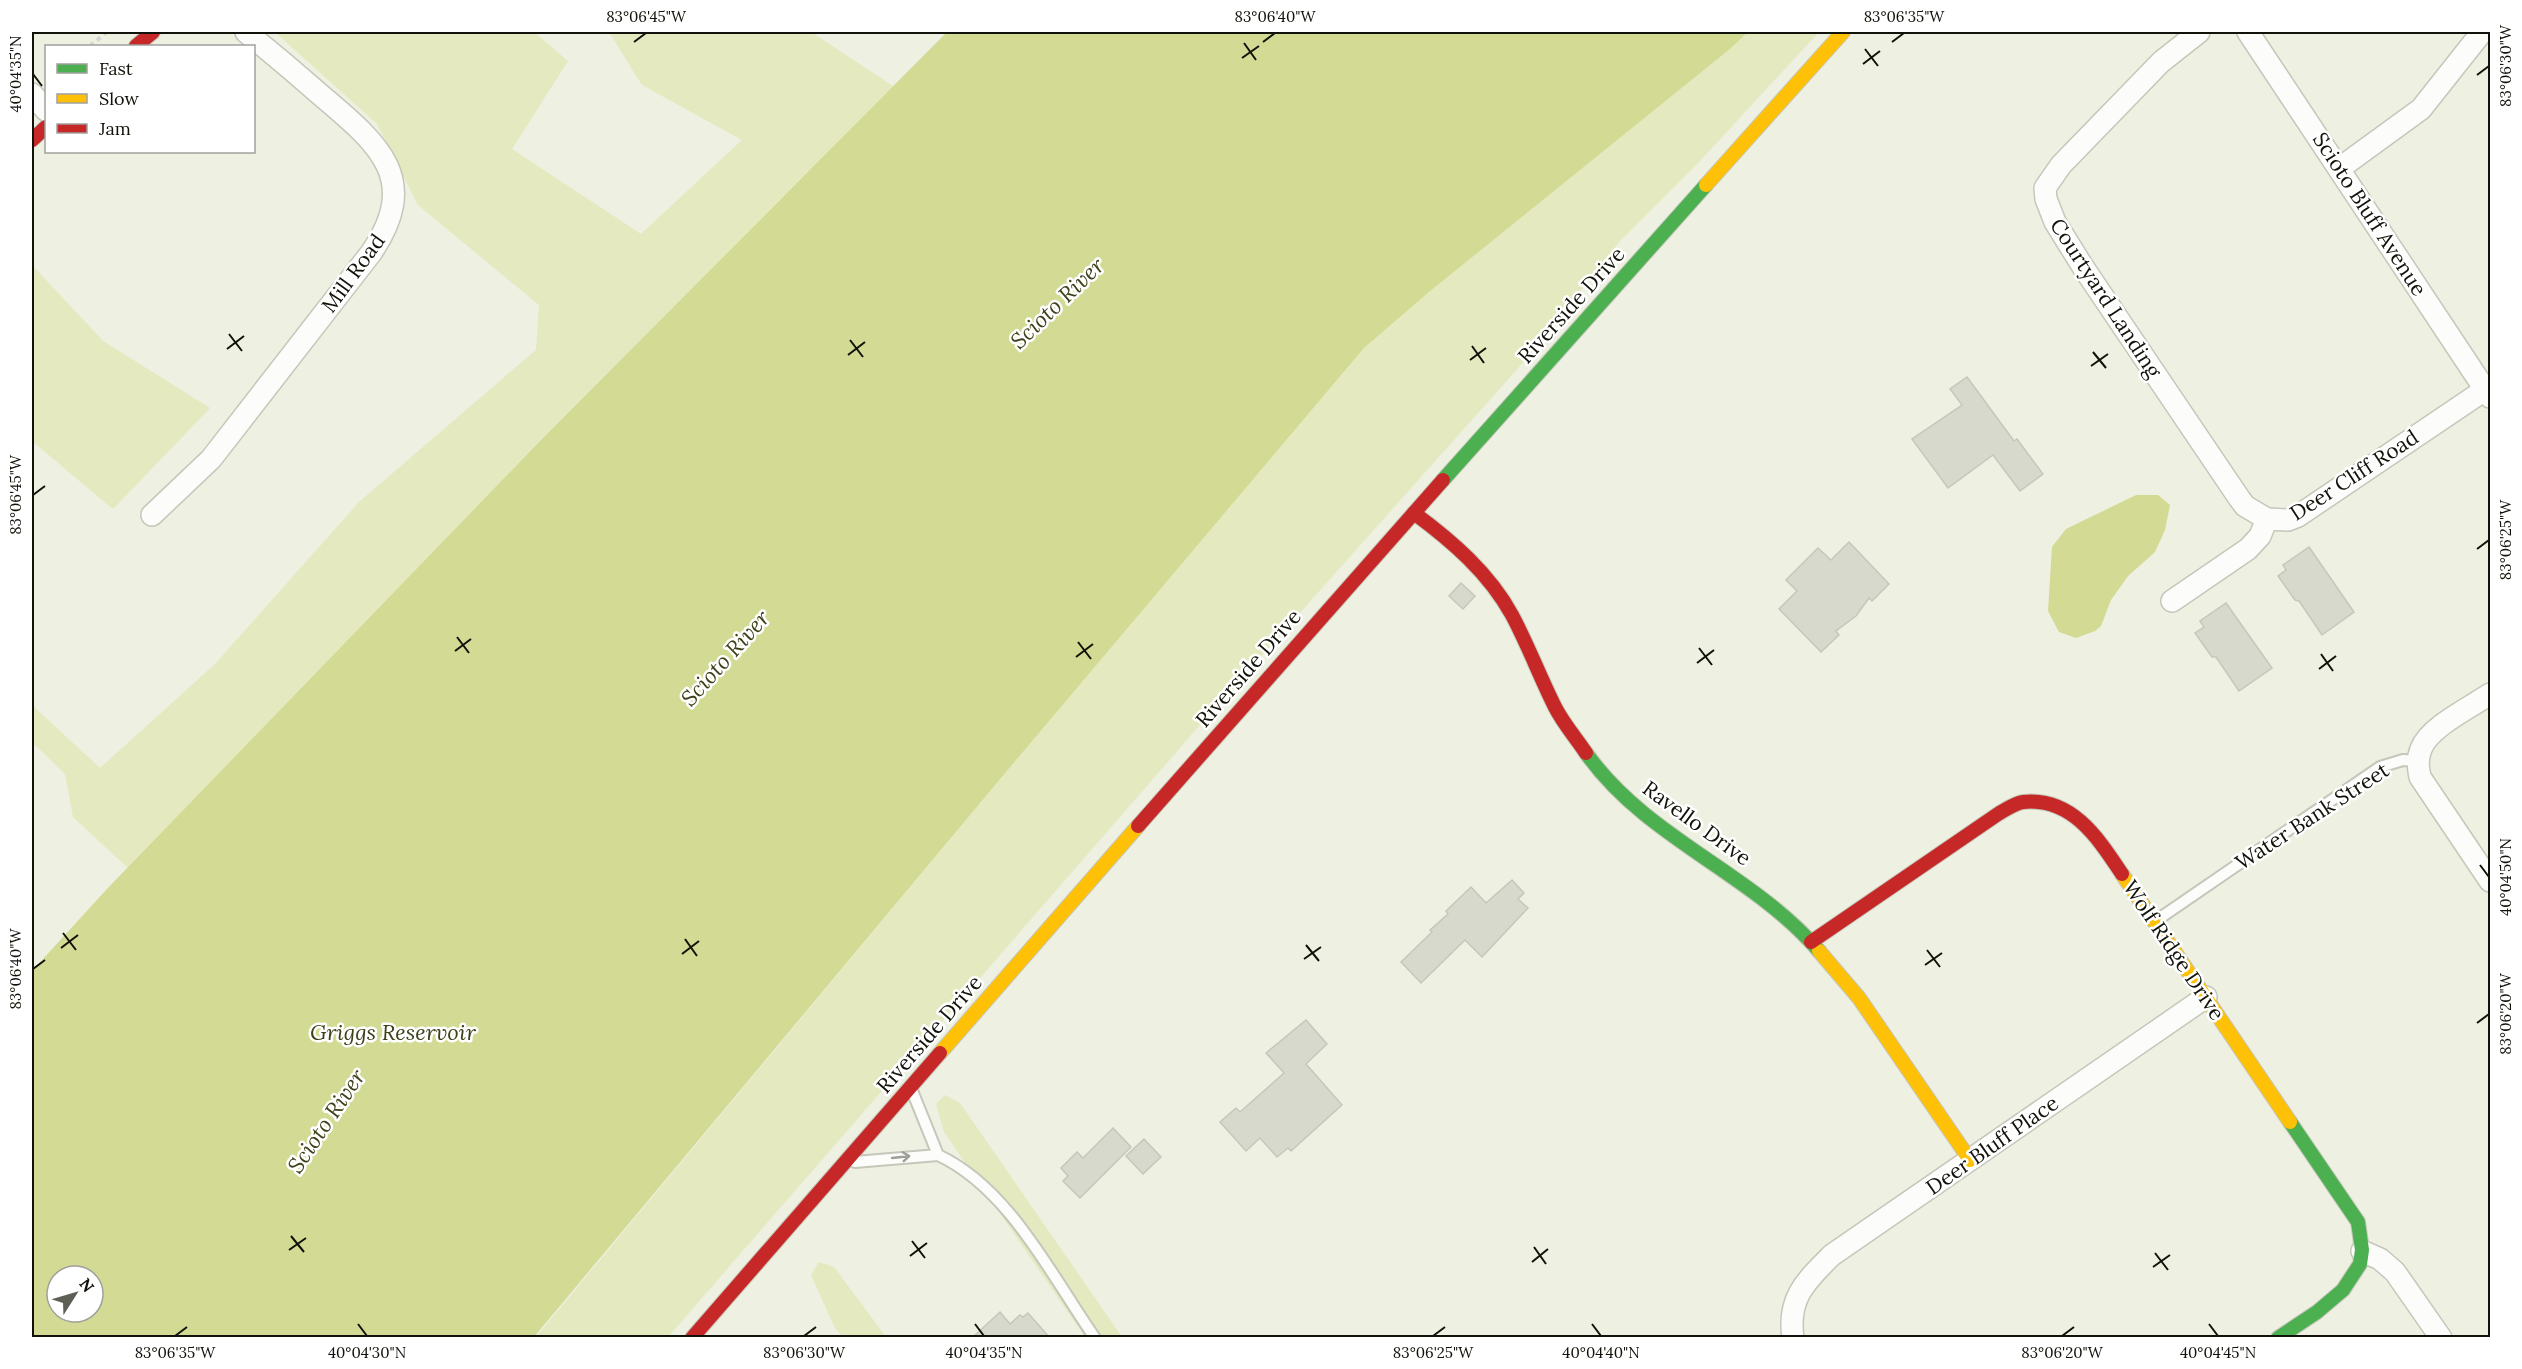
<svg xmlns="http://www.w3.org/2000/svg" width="2522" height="1369" font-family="Lora,serif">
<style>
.green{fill:#e4e9bf}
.water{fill:#d3da93;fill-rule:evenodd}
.building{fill:#d7d9cd;stroke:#c5c7bb;stroke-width:1.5}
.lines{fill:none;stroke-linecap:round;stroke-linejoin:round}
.lane-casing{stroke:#c5c7bb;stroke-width:14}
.street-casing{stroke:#c5c7bb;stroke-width:24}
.fast-casing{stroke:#c5c7bb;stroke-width:16}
.slow-casing{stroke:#c5c7bb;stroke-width:16}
.jam-casing{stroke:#c5c7bb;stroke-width:16}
.path{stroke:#d4d4d0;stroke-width:4;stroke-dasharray:4.5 4.5;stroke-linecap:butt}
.lane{stroke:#fcfdfa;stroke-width:10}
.street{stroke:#fcfdfa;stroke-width:21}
.fast{stroke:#4caf50;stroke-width:14}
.slow{stroke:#ffc107;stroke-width:14}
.jam{stroke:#c62828;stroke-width:14}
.oneway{stroke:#9e9f9a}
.ticks{fill:none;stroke:#111209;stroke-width:2}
.labels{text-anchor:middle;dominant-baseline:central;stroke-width:5;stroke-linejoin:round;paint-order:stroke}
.street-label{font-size:21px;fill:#111209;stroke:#fff}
.water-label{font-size:22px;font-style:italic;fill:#3e4119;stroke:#fff}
.neatline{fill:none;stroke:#111209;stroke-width:2}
.ticks-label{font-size:15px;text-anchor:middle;fill:#111209}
</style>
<rect width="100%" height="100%" fill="#eef0e1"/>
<g class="green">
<path d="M275 32H534L568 61 512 149 641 234 742 140 642 85 609 32 730 33 811 32 893 86 542 439 128 868 73 817 65 774 32 742V705L100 768 215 664 359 502 536 350 539 305 418 205 377 124Z"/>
<path d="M1748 32H1819L1699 162 1620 241 1528 357 1199 726 668 1337 535 1338 1001 778 1364 348 1429 292 1730 49Z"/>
<path d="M32 265 103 341 210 408 113 509 32 441Z"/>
<path d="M945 1095 960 1103 1122 1337H1085L944 1132 936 1104Z"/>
<path d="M819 1262 834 1267 886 1337H843L834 1326 811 1275Z"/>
</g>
<g class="water">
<path d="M947 32H1748L1730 49 1429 292 1364 348 1001 778 534 1337H32V971L106 890 542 439ZM57 1276H93V1312H57Z"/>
<path d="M2136 495H2158L2170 505 2165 530 2155 552 2128 576 2111 600 2101 626 2095 631 2076 638 2059 632 2048 611 2052 547 2066 529Z"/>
</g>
<g class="building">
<path d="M1967 377 2014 441 2017 439 2043 474 2020 491 1993 455 1948 488 1912 439 1962 405 1950 389Z"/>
<path d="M1849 542 1889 584 1872 601 1869 598 1856 616 1836 631 1839 635 1821 652 1779 609 1797 591 1786 580 1818 548 1831 560Z"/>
<path d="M2309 547 2354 612 2322 635 2299 601 2295 600 2278 576 2286 570 2283 565Z"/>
<path d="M1461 583 1475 596 1463 609 1449 596Z"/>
<path d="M2226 603 2272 668 2239 691 2216 657H2212L2195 633 2204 627 2200 621Z"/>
<path d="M1512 880 1524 893 1518 899 1528 908 1482 957 1465 940 1421 983 1401 962 1432 932 1430 930 1448 914 1446 911 1471 887 1486 903Z"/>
<path d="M1306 1020 1327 1044 1306 1064 1342 1105 1291 1151 1288 1148 1277 1157 1260 1138 1246 1151 1220 1122 1236 1108 1240 1112 1284 1073 1266 1053Z"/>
<path d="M1113 1128 1131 1147 1080 1198 1063 1181 1068 1176 1061 1168 1077 1152 1083 1158Z"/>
<path d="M1144 1139 1161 1157 1143 1174 1126 1156Z"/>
<path d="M1000 1312 1010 1324 1020 1315 1023 1317 1028 1313 1050 1338H972Z"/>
</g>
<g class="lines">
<g class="lane-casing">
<g id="lane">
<path d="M2157 920 2380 767 2403 760 2418 761"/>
<path d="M938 1155C1009 1188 1051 1275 1095 1338"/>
<path d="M855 1162 938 1155 913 1093"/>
</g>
</g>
<g class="street-casing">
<g id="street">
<path d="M2199 32 2161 62 2061 165 2045 188 2046 199 2055 222 2083 267 2239 498 2245 506 2267 519"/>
<path d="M2248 32 2490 397"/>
<path d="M32 94 46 110"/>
<path d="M2340 168 2421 109 2482 32"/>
<path d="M152 515 211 459 371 253C421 180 380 145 323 97 298 75 272 53 246 32"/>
<path d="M2172 601 2248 549 2260 536 2267 519 2288 520 2298 516 2486 389"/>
<path d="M2490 694C2471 707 2429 727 2421 749 2417 759 2418 767 2420 777L2490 881"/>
<path d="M2362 1251 2380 1259 2395 1272 2441 1338"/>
<path d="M1793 1338C1787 1298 1806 1281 1832 1255L2206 997"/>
</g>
</g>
<g class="fast-casing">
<g id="fast">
<path d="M1443 480 1706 185"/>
<path d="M1586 753C1647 839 1751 872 1819 951"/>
<path d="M2278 1338 2317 1312 2343 1290 2360 1264 2362 1250 2358 1222 2290 1122"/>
</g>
</g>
<g class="slow-casing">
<g id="slow">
<path d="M1706 185 1843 32"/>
<path d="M2122 874 2290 1122"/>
<path d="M1819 951 1859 998 1970 1160"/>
<path d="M940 1053 1138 826"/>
</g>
</g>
<g class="jam-casing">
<g id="jam">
<path d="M136 46 153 32"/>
<path d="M32 140 46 127"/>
<path d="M1414 513C1452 541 1489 573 1512 615 1528 645 1540 677 1555 707 1563 723 1576 738 1586 753"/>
<path d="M1138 826 1443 480"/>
<path d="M1811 942 1998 814C2005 810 2015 803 2023 802 2072 797 2098 838 2122 874"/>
<path d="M692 1338 940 1053"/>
</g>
</g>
<path class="path" d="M90 46 107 32"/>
<use href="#lane" class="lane"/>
<use href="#street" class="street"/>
<use href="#fast" class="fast"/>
<use href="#slow" class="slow"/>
<use href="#jam" class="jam"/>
</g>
<defs><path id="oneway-shaft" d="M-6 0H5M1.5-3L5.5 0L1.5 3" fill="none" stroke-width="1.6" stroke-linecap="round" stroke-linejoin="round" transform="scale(1.5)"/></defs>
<use class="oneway" href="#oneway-shaft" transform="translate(901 1157) rotate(-6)"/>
<path class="ticks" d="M634 42 646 33M1263 42 1275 33M1892 42 1904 33M1244 43 1256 60M1865 49 1878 66M1242 58 1259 46M1863 64 1880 51M33 74 42 86M2477 75 2489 66M229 334 242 351M850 340 863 357M1472 346 1484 363M227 349 244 336M2093 352 2106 368M848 355 865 342M1470 360 1486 348M2091 366 2108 354M33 495 45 486M2477 549 2489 540M457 637 469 653M1078 642 1091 659M1699 648 1712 665M455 651 471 639M2321 654 2333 671M1076 657 1093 644M1697 663 1714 650M2319 669 2336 656M2480 865 2489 877M63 933 76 950M685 939 697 956M1306 945 1319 961M61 948 78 935M1927 950 1940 967M682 954 699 941M1304 959 1321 947M1925 965 1942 953M33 969 45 960M2477 1023 2489 1014M291 1236 304 1252M912 1241 925 1258M1534 1247 1546 1264M289 1250 306 1238M2155 1253 2168 1270M910 1256 927 1243M1532 1262 1548 1249M2153 1267 2170 1255M358 1324 367 1336M975 1324 984 1336M1592 1324 1601 1336M2209 1324 2218 1336M175 1336 187 1327M804 1336 816 1327M1433 1336 1445 1327M2062 1336 2074 1327"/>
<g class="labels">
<g class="street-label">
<text transform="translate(2370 214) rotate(57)">Scioto Bluff Avenue</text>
<text transform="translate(353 273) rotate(-54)">Mill Road</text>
<text transform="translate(2106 298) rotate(57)">Courtyard Landing</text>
<text transform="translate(1571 305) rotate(-48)">Riverside Drive</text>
<text transform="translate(2354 475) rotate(-33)">Deer Cliff Road</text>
<text transform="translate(1248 668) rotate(-49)">Riverside Drive</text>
<text transform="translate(2312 816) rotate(-33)">Water Bank Street</text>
<text transform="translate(1697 823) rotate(36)">Ravello Drive</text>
<text transform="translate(2174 950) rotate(56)">Wolf Ridge Drive</text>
<text transform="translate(929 1034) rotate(-49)">Riverside Drive</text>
<text transform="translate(1992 1145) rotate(-35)">Deer Bluff Place</text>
</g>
<g class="water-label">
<text transform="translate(1057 303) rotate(-44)">Scioto River</text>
<text transform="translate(725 658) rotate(-48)">Scioto River</text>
<text x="393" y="1032">Griggs Reservoir</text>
<text transform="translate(326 1121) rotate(-56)">Scioto River</text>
</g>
</g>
<rect width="2522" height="1369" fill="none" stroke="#ffffff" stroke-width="66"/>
<rect x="45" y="45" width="210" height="108" fill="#ffffff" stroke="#a0a09d" stroke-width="1.5"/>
<rect x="57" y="64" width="30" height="9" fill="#4caf50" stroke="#a0a09d" stroke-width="1.5"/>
<text x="99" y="75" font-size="18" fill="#111209">Fast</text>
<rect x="57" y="94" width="30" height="9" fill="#ffc107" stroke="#a0a09d" stroke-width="1.5"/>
<text x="99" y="105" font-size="18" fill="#111209">Slow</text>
<rect x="57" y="124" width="30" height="9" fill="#c62828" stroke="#a0a09d" stroke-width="1.5"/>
<text x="99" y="135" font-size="18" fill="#111209">Jam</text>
<g transform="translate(75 1294) rotate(53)"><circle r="28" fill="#ffffff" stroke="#a0a09d" stroke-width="1.5"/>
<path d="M0-4.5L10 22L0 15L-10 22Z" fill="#5e6055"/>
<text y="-9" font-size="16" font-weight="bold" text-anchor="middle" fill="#111209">N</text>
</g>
<rect x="33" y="33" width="2456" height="1303" class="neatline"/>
<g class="ticks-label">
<text x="646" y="22">83°06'45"W</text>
<text x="1275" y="22">83°06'40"W</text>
<text x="1904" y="22">83°06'35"W</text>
<text transform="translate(2506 66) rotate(-90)" y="5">83°06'30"W</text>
<text transform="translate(16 74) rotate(-90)" y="5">40°04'35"N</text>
<text transform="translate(16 495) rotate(-90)" y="5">83°06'45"W</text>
<text transform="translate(2506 540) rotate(-90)" y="5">83°06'25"W</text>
<text transform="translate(2506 877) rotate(-90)" y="5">40°04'50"N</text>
<text transform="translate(16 969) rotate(-90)" y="5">83°06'40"W</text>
<text transform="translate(2506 1014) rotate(-90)" y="5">83°06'20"W</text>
<text x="175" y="1358">83°06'35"W</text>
<text x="367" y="1358">40°04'30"N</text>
<text x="804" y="1358">83°06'30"W</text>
<text x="984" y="1358">40°04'35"N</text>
<text x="1433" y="1358">83°06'25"W</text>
<text x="1601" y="1358">40°04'40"N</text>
<text x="2062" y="1358">83°06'20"W</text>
<text x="2218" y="1358">40°04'45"N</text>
</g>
</svg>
